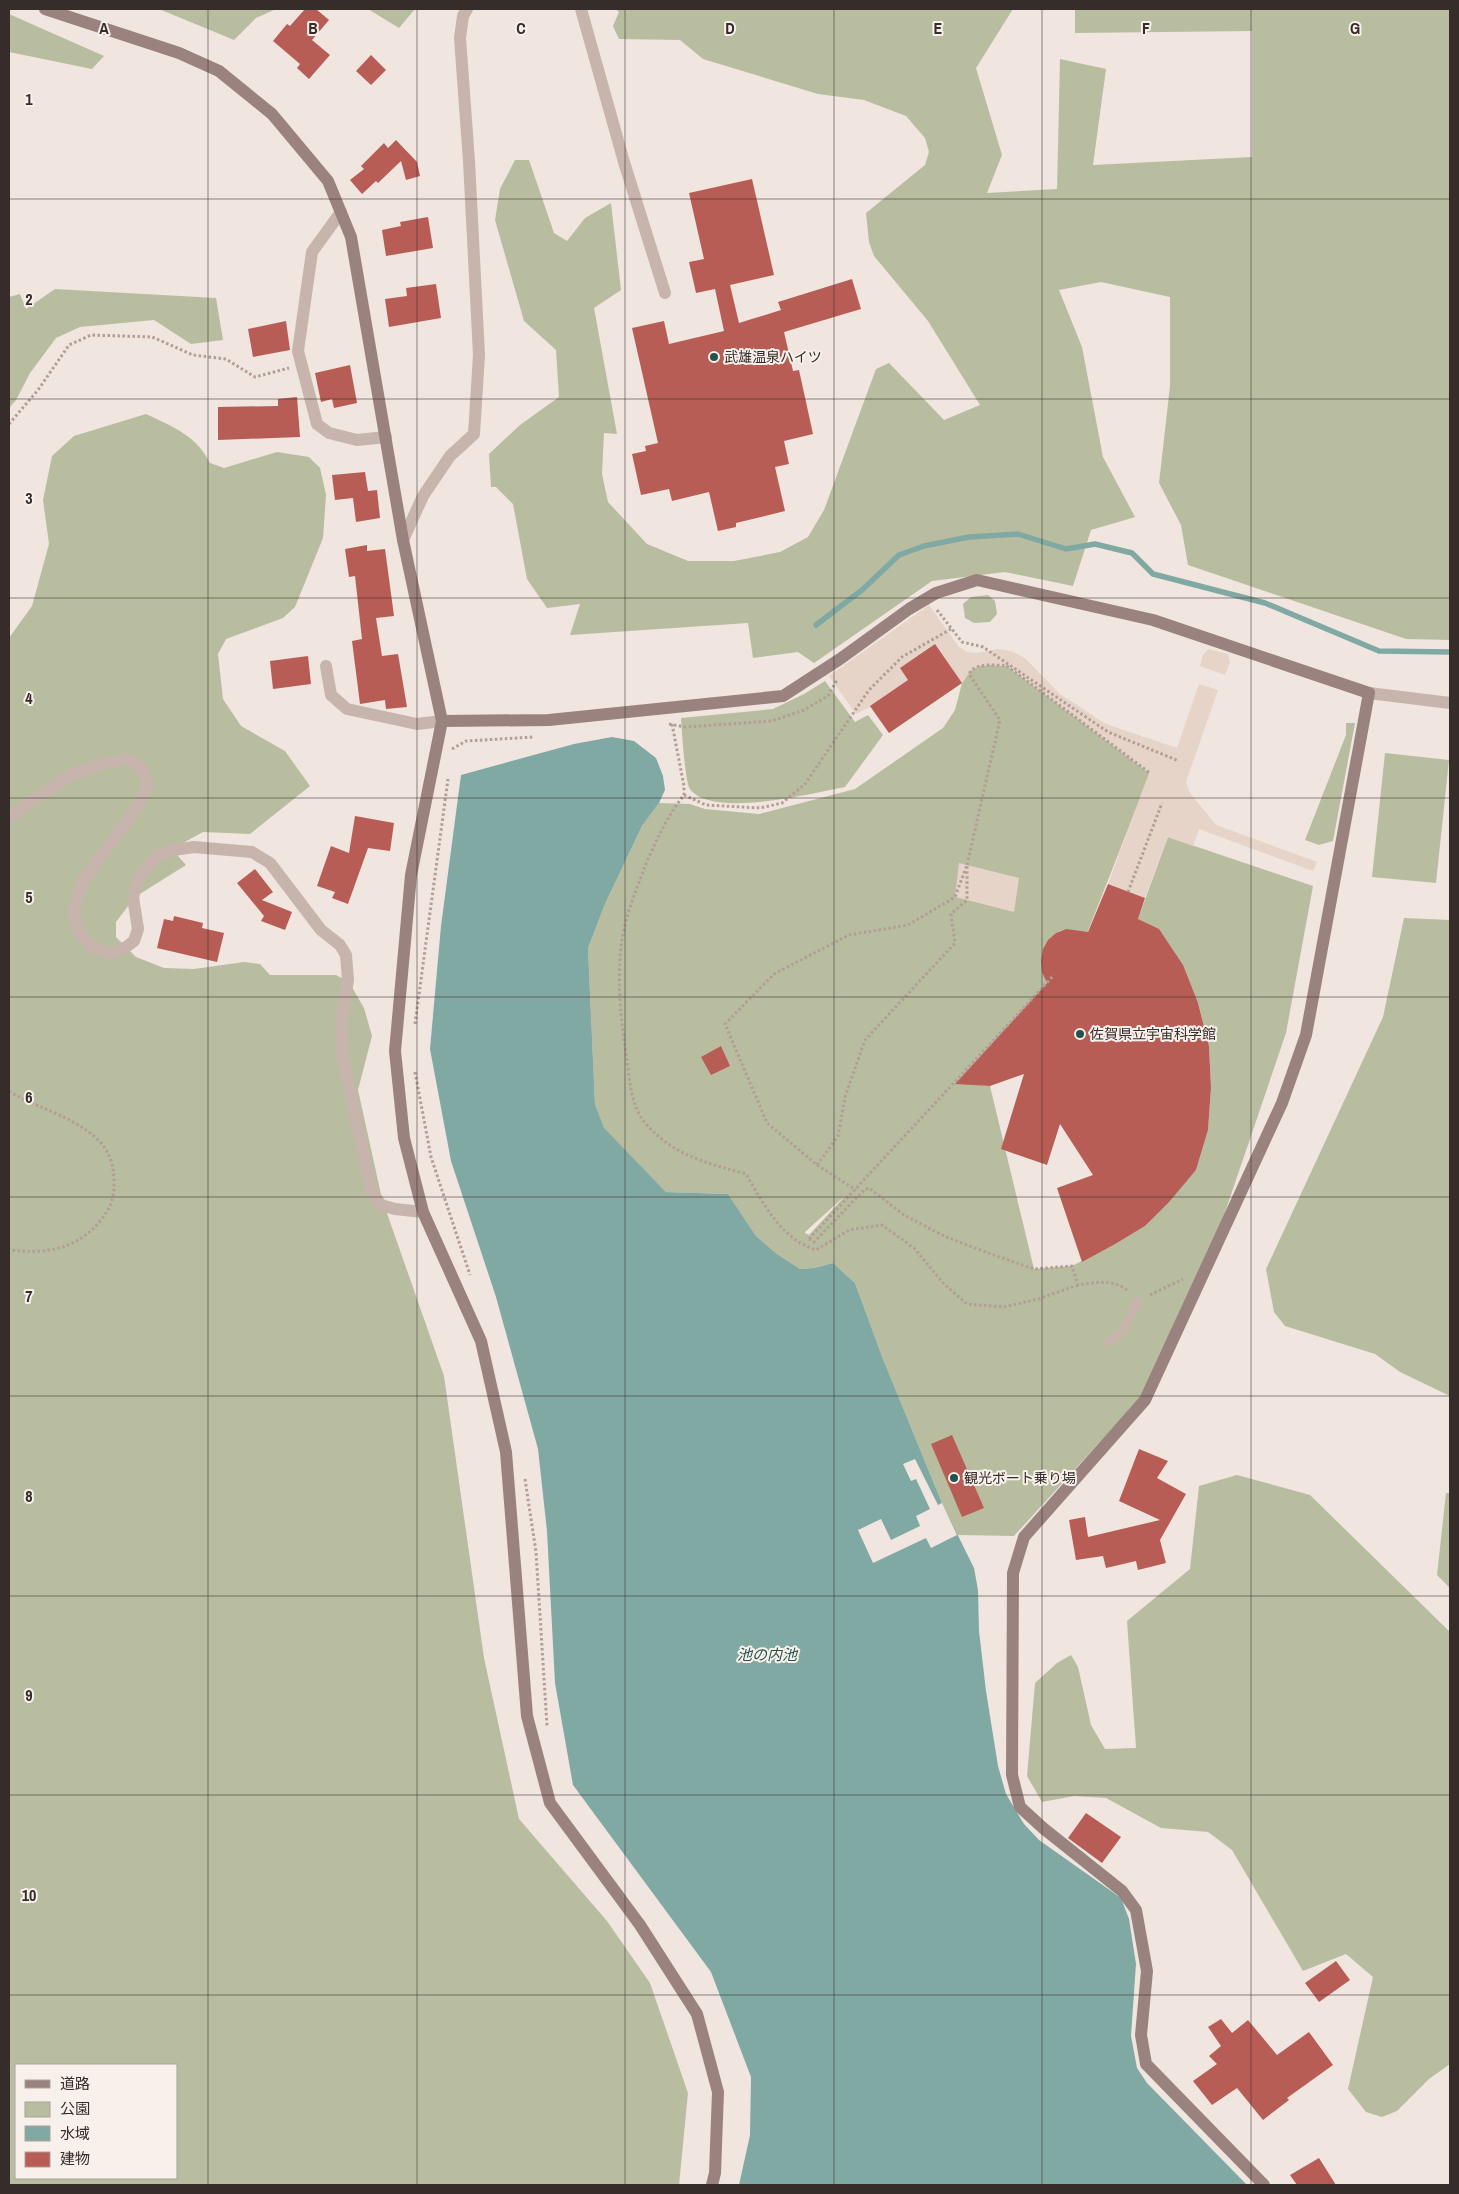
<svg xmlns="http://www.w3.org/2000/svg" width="1459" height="2194" font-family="'Archivo Narrow','Noto Sans JP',sans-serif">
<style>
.green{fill:#b8bda0;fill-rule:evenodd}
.plaza{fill:#e6d4c8}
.water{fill:#81a9a4}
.pier{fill:#f0e5df}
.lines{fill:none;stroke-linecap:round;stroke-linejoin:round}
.stream{stroke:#81a9a4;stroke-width:5.5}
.building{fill:#b85d55}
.path{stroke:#b29e96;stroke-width:3;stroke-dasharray:2.5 2.5;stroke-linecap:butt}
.lane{stroke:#c7b4ac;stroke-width:9}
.street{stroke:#c7b4ac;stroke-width:12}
.secondary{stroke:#9a837e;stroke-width:12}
.grid{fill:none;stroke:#362c2a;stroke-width:1;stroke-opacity:0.55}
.poi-dot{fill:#24524e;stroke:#f8f0eb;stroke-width:2}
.labels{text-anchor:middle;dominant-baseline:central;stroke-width:4;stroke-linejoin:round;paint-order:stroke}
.poi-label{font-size:14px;fill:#362c2a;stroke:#f8f0eb;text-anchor:start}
.water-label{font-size:15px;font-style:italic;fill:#24524e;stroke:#f8f0eb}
.grid-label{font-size:16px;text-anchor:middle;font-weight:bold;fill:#362c2a;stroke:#f8f0eb;stroke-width:4;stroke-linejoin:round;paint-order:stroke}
</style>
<rect width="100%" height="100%" fill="#f0e5df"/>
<g class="green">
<path d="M159 9H276L256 18 234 40Z"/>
<path d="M368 9H415L399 28Z"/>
<path d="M616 9H1013L976 68 1002 155 987 193 1057 189 1060 59 1106 69 1093 165 1252 157V31L1075 33V9H1450V640L1406 639 1188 565 1181 525 1159 483 1170 386V297L1101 282 1059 290 1082 347 1103 457 1135 517 1091 530 1073 586 1005 572 932 581 814 663 798 652 753 658 748 623 570 635 580 604 547 608 527 579 513 504 496 487H491L489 454 520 425 559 397 556 350 524 321 495 220 500 189 515 160H529L554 233 567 241 585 218 611 203 621 290 594 308 617 434 604 433 602 474 608 502 647 544 688 561H734L780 552 808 537 824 510 876 369 889 363 944 420 980 405 928 321 874 256 869 242 866 213 925 165 929 152 925 138 906 116 864 100 818 94 703 59 680 40 619 39 613 26 619 12Z"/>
<path d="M9 14 104 56 92 69 9 52Z"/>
<path d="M55 289 216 298 223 340 191 344 154 320 80 327 56 338 30 373 16 400 9 408V297L20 294 26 309Z"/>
<path d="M146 414C172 426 197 436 210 463L224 468 277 452 309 457 320 468 326 495 323 538 295 607 283 618 226 639 218 654 223 699 241 726 285 751 310 786 250 834 203 832 172 849 186 865 135 897 116 922V937L136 957 164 968 194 969 244 962 260 964 270 975H336L349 982 364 1008 372 1036 358 1090 382 1199 444 1376 484 1658 519 1819 607 1921 650 1983 688 2093 679 2185H9V638L32 606 49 544 43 500 52 456 74 436ZM16 2065H176V2178H16Z"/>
<path d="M988 595 995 601 997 614 990 622 974 623 965 618 963 604 971 597Z"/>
<path d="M992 665 1007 666 1150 773 1086 936C1080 934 1073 930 1067 930 1062 929 1056 933 1053 936 1038 948 1040 967 1047 983L956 1083 990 1086 1034 1269 1072 1266 1117 1243 1145 1226 1196 1170 1208 1130 1211 1088 1209 1046 1198 1003 1138 919 1168 837 1313 886 1286 1033 1206 1268 1141 1397 1014 1536 957 1535 942 1503 883 1359 855 1283 833 1263 814 1268 800 1269 777 1254 756 1236 728 1194 666 1192 604 1129 595 1104 588 948 605 904 642 826 659 803 690 804 705 809 759 814 855 789 943 728 955 710 962 683 971 670 980 666ZM846 1195 809 1235 805 1233V1232Z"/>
<path d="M825 681 855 722 868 715 883 735 845 787C813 793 712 819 690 789 685 783 682 730 681 718L773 709 804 694Z"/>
<path d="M1346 723H1355L1333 841 1319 845 1305 840 1346 735Z"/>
<path d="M1385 753 1449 760 1436 883 1372 877Z"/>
<path d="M1404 918 1450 920V1396L1400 1372 1375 1354 1285 1326 1274 1312 1266 1269 1383 1017Z"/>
<path d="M1237 1475 1310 1495 1450 1632V2064L1429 2079 1397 2111 1382 2117 1366 2112 1348 2089 1373 1977 1346 1954 1303 1971 1232 1850 1208 1832 1161 1828 1106 1798 1074 1796 1042 1802 1027 1776 1035 1683 1057 1663 1071 1655 1078 1667 1091 1725 1105 1749 1136 1748 1127 1621 1190 1569 1199 1486Z"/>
<path d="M1446 1493H1450V1588L1437 1575Z"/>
</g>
<g class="plaza">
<path d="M929 605 959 647 967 652 978 653 998 649 1011 651 1025 658 1060 694 1106 724 1177 748 1199 684 1218 690 1186 782 1190 793 1216 825 1317 862 1313 871 1199 829 1193 846 1168 837 1145 898 1108 884 1149 773 1007 666 992 665 980 666 971 670 962 683 889 733 870 707 856 714 829 676Z"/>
<path d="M1208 649 1228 654 1230 662 1225 675 1200 666 1203 655Z"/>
<path d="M959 863 1019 878 1014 912 955 897Z"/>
</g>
<path class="water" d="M612 737 634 741 656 758 663 776 665 790 659 803 642 826 605 904 588 948 595 1104 604 1128 666 1192 728 1194 756 1236 777 1254 800 1269 814 1268 833 1263 855 1283 883 1359 942 1503 974 1568 978 1590 979 1631 986 1691 998 1766 1006 1794 1024 1824 1039 1840 1121 1898 1129 1919 1136 1964 1131 2036 1137 2068 1147 2083 1247 2185H739L750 2135 751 2077 711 1972 573 1785 555 1683 547 1531 538 1449 496 1297 451 1161 430 1049 441 926 461 775 574 744Z"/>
<path class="pier" d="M915 1459 938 1505 942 1503 957 1535 931 1548 926 1538 873 1563 858 1530 881 1519 891 1540 920 1526 916 1516 930 1509 916 1479 911 1481 903 1464Z"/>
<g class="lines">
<path class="stream" d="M816 625 862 590 899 555 924 546 969 537 1018 534 1066 549 1095 544 1132 553 1153 574 1265 603 1379 651 1450 652"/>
</g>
<g class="building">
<path d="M305 9H316L329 20 312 40 330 55 309 79 297 68 300 64 273 41 287 24 290 26Z"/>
<path d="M371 55 386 70 371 85 356 71Z"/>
<path d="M396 140 417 162 420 176 406 180 401 161 378 183 376 181 362 194 350 180 364 169 361 166 384 143 388 148Z"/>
<path d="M752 179 774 275 730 285 739 323 781 310 778 302 852 279 861 309 784 332 793 371 799 370 813 434 784 441 789 464 775 467 785 511 736 523V527L718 531 709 492 672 501 669 489 641 495 632 454 646 451 645 446 658 443 632 328 664 321 669 344 724 331 715 289 696 293 689 262 704 259 689 193Z"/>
<path d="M428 217 433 248 386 256 382 230 401 226 400 222Z"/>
<path d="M436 284 441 318 389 327 385 299 407 296 406 288Z"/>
<path d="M286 321 290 350 253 357 248 329Z"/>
<path d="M350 365 357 403 334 408 332 399 321 402 315 373Z"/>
<path d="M297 397 300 437 218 440V407L278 406V399Z"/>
<path d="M365 472 368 491 377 490 380 518 356 522 353 498 335 500 332 475Z"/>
<path d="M367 545V551L385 549 394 616 376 618 382 656 398 654 407 707 386 709 385 700 360 704 352 641 362 639 355 576 349 577 345 549Z"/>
<path d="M935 644 962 683 889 733 870 706 908 680 900 668Z"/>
<path d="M308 656 311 684 273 689 270 661Z"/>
<path d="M355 816 394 823 390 851 368 848 348 904 332 898 335 892 317 886 331 846 349 853Z"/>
<path d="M255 869 273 892 262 900 292 912 285 930 261 921 264 916 237 883Z"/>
<path d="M1108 884 1145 898 1138 919 1159 929 1183 965 1198 1003 1209 1046 1211 1088 1208 1130 1196 1170 1169 1202 1145 1226 1117 1243 1082 1262 1057 1188 1093 1175 1060 1124 1047 1165 1001 1149 1024 1074 990 1086 955 1084 1047 983 1042 972 1041 961 1043 949 1048 940 1056 933 1066 929 1088 932Z"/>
<path d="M174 916 203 923 202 928 224 933 217 962 157 948 164 919 173 921Z"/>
<path d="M721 1046 730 1066 711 1075 701 1057Z"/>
<path d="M952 1435 984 1508 962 1517 931 1444Z"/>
<path d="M1139 1449 1168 1461 1157 1478 1186 1494 1160 1540 1166 1563 1138 1570 1136 1561 1106 1568 1103 1556 1076 1560 1069 1520 1085 1517 1088 1537 1160 1520 1119 1501Z"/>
<path d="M1086 1813 1121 1837 1102 1863 1068 1838Z"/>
<path d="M1336 1961 1350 1980 1319 2002 1305 1983Z"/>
<path d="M1221 2019 1232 2033 1248 2020 1277 2055 1309 2032 1333 2065 1287 2098 1289 2100 1263 2120 1237 2088 1212 2105 1193 2081 1217 2064 1209 2056 1221 2046 1208 2027Z"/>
<path d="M1319 2158 1336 2185H1297L1290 2175Z"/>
</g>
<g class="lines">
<g class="path">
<path d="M9 424 38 390 69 345 91 335 152 337 193 355 226 359 255 377 289 368"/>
<path d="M937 610 962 642 983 647 1108 732 1179 761"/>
<path d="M951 629 902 657 869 690 805 784 782 803 760 808 706 805 684 795C667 816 657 839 646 864 636 891 624 918 621 947 617 984 621 1023 627 1060 630 1082 631 1107 646 1124 674 1156 707 1163 746 1174 763 1203 781 1239 816 1250L849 1230 882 1225 914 1248 944 1284 967 1304 1004 1307 1038 1299 1078 1285"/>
<path d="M669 724 685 727 772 721 804 710 828 696 837 680"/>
<path d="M672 724 684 786V795"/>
<path d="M452 749 466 741 534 737"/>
<path d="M967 865 1000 720 969 674C975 662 995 665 1007 666L1150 773"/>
<path d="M1128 892 1162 803"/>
<path d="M415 1024 448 779"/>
<path d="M415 1072 431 1157 470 1275"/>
<path d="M9 1091C39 1110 76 1116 101 1143 112 1156 114 1169 114 1185 114 1200 110 1208 101 1220 77 1250 45 1254 9 1250"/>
<path d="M817 1165 838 1136 845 1097 865 1040 955 943 951 914 967 900V865L955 897 908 925 849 935 774 974 725 1024 767 1123 817 1165 856 1190"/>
<path d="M809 1239 814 1242 864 1190 869 1188 904 1215 944 1236 988 1253 1034 1269 1072 1266 1078 1285C1095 1282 1116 1279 1129 1292"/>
<path d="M809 1239 1054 975"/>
<path d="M1150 1295 1183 1279"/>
<path d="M525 1479 536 1552 547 1726"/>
</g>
<path class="lane" d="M1109 1342 1123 1331 1138 1301"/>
<g class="street">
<path d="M581 9 624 162 665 293"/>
<path d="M341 212 312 252 298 351 317 424 329 433 357 440 386 437"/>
<path d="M403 540 423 496 450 456 474 434 479 355 469 161 460 38 463 16 467 9"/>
<path d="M326 666 331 695 347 709 417 724 442 721"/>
<path d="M1369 693 1450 703"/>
<path d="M9 817 71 775 102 764 126 759 139 765 145 776 146 788 139 804 83 881 73 913 80 934 91 946 108 953 122 950 134 941 138 929 133 897 139 877 152 861 167 851 194 847 252 852 270 863 321 930 340 945 346 955 348 980 341 1022 343 1057 371 1190 381 1205 395 1209 423 1212"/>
</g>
<g class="secondary">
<path d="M45 9 179 53 219 71 272 114 328 181 351 237 403 540 442 721 411 875 395 1051 404 1138 423 1212 481 1341 506 1452 527 1716 550 1803 640 1925 697 2014 718 2092 715 2173 712 2185"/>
<path d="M442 721 549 720 783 696 840 659 909 609 936 593 977 580 1153 620 1369 693 1306 1035 1282 1103 1145 1400 1024 1537 1013 1573 1012 1775 1020 1807 1043 1828 1122 1891 1136 1910 1147 1971 1141 2035 1146 2064 1264 2185"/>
</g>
</g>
<path class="grid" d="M208 9V2185M417 9V2185M625 9V2185M834 9V2185M1042 9V2185M1251 9V2185M9 199H1450M9 399H1450M9 598H1450M9 798H1450M9 997H1450M9 1197H1450M9 1396H1450M9 1596H1450M9 1795H1450M9 1995H1450"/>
<g class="poi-dot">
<circle cx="714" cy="357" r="5"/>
<circle cx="1080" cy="1034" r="5"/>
<circle cx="954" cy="1478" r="5"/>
</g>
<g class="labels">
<g class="poi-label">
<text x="724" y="357">武雄温泉ハイツ</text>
<text x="1090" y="1034">佐賀県立宇宙科学館</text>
<text x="964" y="1478">観光ボート乗り場</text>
</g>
<g class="water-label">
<text x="767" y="1654">池の内池</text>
</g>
</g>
<g class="grid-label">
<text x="104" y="34">A</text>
<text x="313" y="34">B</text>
<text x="521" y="34">C</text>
<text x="730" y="34">D</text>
<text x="938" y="34">E</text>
<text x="1146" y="34">F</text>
<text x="1355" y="34">G</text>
<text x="29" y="105">1</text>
<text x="29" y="305">2</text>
<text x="29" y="504">3</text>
<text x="29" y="704">4</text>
<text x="29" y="903">5</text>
<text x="29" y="1103">6</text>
<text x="29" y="1302">7</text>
<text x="29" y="1502">8</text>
<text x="29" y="1701">9</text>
<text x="29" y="1901">10</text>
</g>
<rect width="1459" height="2194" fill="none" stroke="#362c2a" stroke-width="20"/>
<rect x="15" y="2064" width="162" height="115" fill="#f8f0eb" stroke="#aaa29e"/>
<rect x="25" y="2080" width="25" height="8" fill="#9a837e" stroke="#aaa29e"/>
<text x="60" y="2089" font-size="15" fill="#362c2a">道路</text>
<rect x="25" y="2102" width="25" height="15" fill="#b8bda0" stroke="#aaa29e"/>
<text x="60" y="2114" font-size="15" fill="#362c2a">公園</text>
<rect x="25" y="2126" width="25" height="15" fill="#81a9a4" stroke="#aaa29e"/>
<text x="60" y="2139" font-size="15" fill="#362c2a">水域</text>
<rect x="25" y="2152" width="25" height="15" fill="#b85d55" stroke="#aaa29e"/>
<text x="60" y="2164" font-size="15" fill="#362c2a">建物</text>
</svg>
